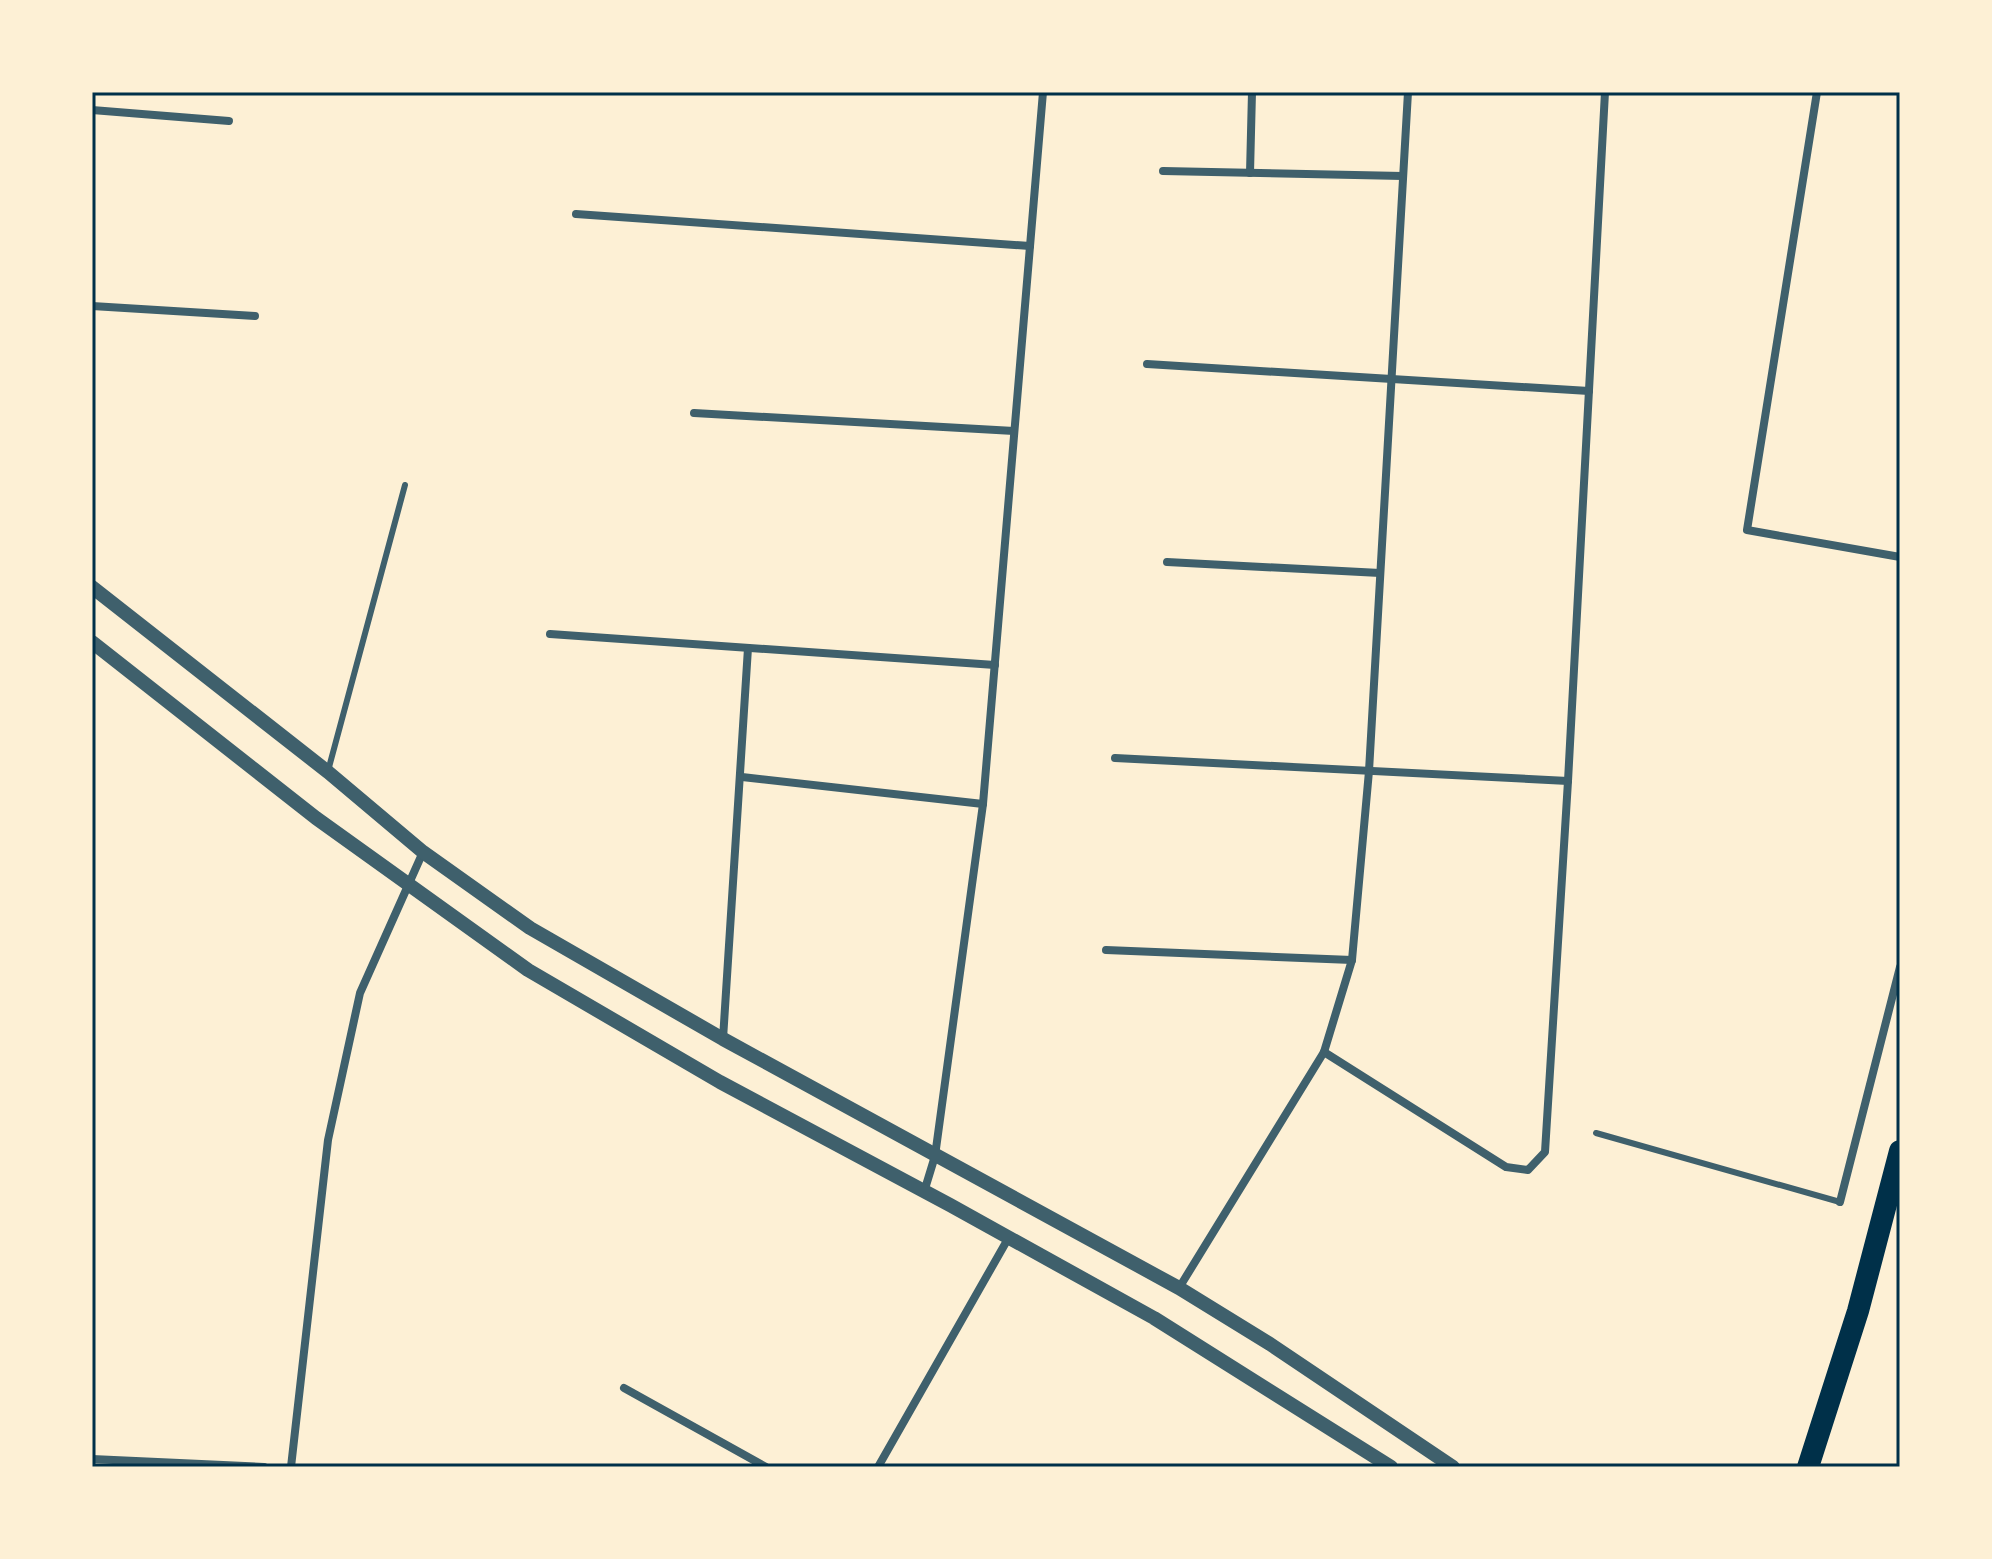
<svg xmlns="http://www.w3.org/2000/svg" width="1992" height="1559" font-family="Raleway,sans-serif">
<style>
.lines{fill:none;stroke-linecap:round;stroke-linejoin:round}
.service{stroke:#3f606c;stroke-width:6}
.minor{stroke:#3f606c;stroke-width:8}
.tertiary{stroke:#3f606c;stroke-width:14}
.trunk{stroke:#003049;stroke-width:22}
.neatline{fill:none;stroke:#003049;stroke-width:3}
</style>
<rect width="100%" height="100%" fill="#fdf0d5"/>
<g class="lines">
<g class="service">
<path d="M328 771 405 485"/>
<path d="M1596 1133 1840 1202"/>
</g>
<g class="minor">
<path d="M1817 92 1747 530 1900 557"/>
<path d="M92 110 229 121"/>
<path d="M1163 171 1403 176"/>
<path d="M1250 173 1252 92"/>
<path d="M576 214 1030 246"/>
<path d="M92 306 255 316"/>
<path d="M1147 364 1589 391"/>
<path d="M694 413 1014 431"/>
<path d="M1167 562 1380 573"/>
<path d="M550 634 995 665"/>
<path d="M1115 758 1568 781"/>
<path d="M742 777 983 804"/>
<path d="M1106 950 1352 960"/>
<path d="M723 1039 748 648"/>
<path d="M1324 1052 1506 1167 1528 1170 1545 1152 1568 781 1605 92"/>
<path d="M924 1192 935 1156 983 804 1043 92"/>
<path d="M1840 1202 1900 967"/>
<path d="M1179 1288 1324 1052 1352 960 1369 771 1408 92"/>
<path d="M624 1388 766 1467"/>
<path d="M92 1459 264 1467"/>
<path d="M291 1467 328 1140 360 993 423 852"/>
<path d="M878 1467 1009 1237"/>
</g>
<g class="tertiary">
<path d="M92 587 328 772 423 852 530 928 723 1039 1179 1288 1270 1344 1453 1467"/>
<path d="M92 642 316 818 528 970 720 1082 950 1205 1154 1318 1391 1467"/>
</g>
<path class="trunk" d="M1808 1467 1858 1311 1900 1151"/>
</g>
<rect width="1992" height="1559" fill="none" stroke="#fdf0d5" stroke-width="188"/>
<rect x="94" y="94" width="1804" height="1371" class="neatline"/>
</svg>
